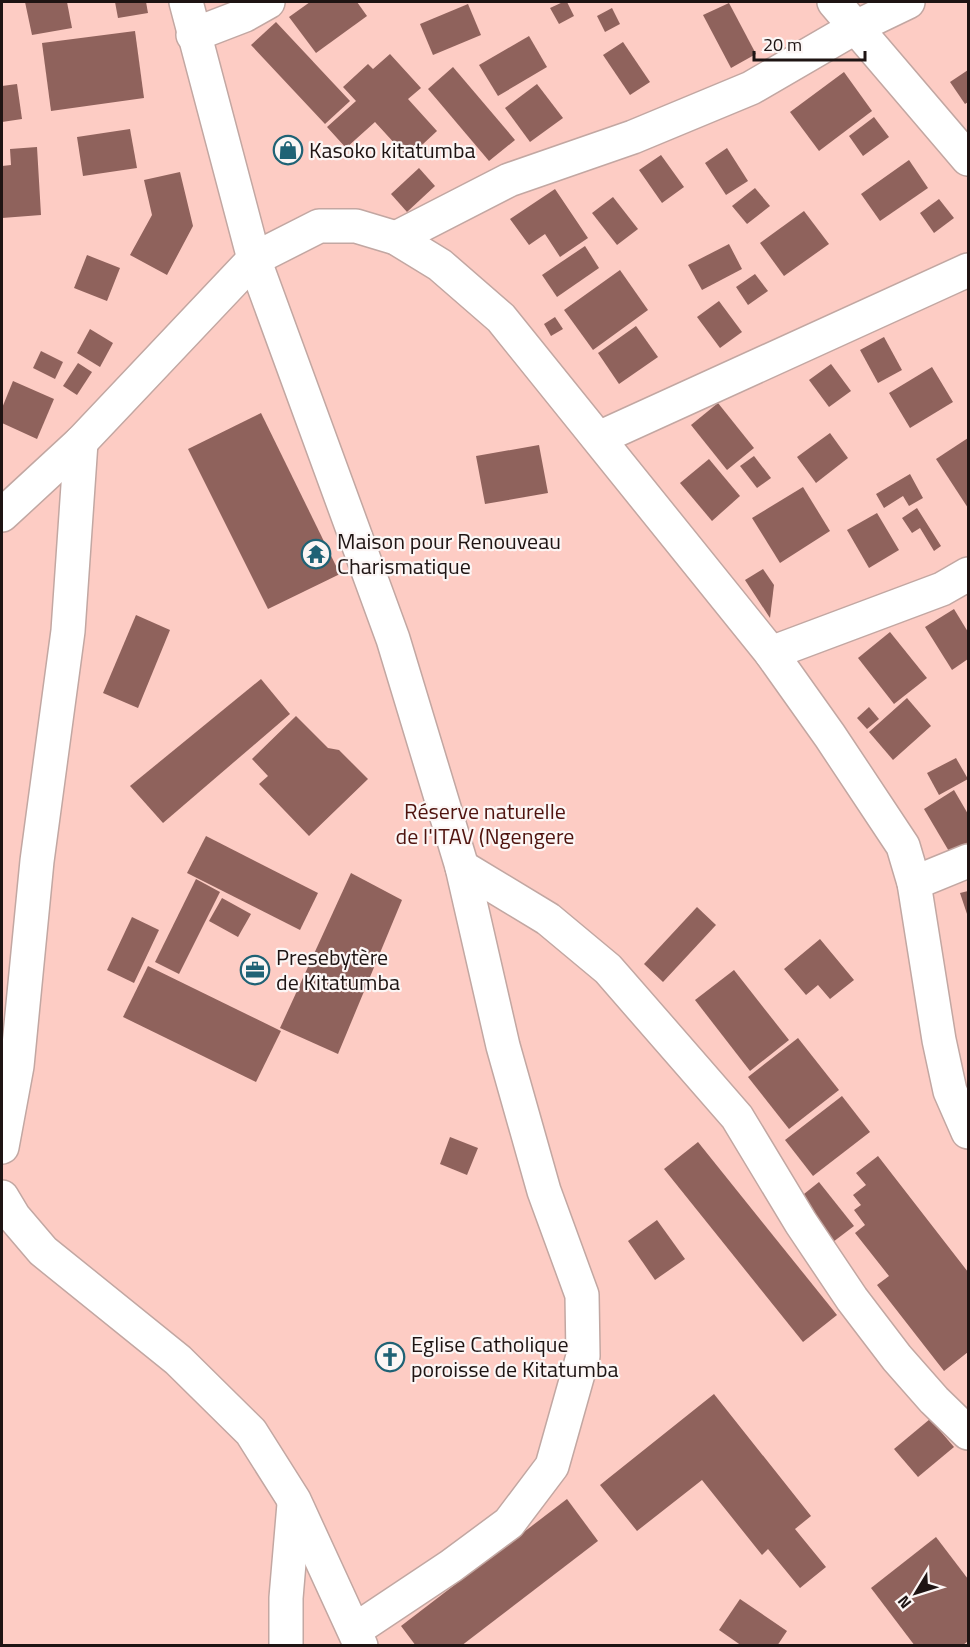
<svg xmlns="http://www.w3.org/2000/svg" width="970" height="1647" font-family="'Titillium Web',sans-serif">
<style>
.green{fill:#fdccc4}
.building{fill:#8f625c}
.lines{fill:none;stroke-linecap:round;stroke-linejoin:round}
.minor-casing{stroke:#c2a7a2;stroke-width:36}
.minor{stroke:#fff;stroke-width:33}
.labels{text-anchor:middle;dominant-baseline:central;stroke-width:4.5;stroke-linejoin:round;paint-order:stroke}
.poi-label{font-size:22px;fill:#1e1413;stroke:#fcf6f5;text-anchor:start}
.park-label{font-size:22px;fill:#4f130e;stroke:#fcf6f5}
</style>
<rect width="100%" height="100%" fill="#fbe4e0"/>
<path class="green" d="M2 2H968V1645L2 1646Z"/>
<g class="building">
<path d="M25 2H67L72 28 32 35Z"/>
<path d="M115 2H146L148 13 118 18Z"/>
<path d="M310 2H357L367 16 316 53 289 17Z"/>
<path d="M563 2H567L574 16 559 24 550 8Z"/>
<path d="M729 3 756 54 731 68 703 15Z"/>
<path d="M468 4 481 35 433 55 420 24Z"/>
<path d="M612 8 620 24 605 32 597 16Z"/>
<path d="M276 22 350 101 325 124 251 45Z"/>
<path d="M135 31 144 98 51 111 42 43Z"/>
<path d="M529 36 547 67 498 96 479 65Z"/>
<path d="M623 42 650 82 630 95 603 55Z"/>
<path d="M390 54 421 88 408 99 437 131 408 158 375 122 346 148 327 127 356 101 343 87 368 64 373 69Z"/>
<path d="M453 67 515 140 489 161 428 89Z"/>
<path d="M968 70V102L965 104 950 82Z"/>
<path d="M844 72 872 111 819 151 790 112Z"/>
<path d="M17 84 22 119 2 122V86Z"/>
<path d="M537 84 563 118 530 142 505 108Z"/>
<path d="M874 117 889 137 863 156 849 136Z"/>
<path d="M130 129 137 168 83 176 77 137Z"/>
<path d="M37 147 41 215 2 218V166L11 165 10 149Z"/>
<path d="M727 148 748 181 726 195 705 163Z"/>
<path d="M661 155 684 187 662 203 639 170Z"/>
<path d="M909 160 928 188 880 221 861 194Z"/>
<path d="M419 168 435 186 407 212 391 194Z"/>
<path d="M180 172 193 226 167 275 130 255 152 215 144 180Z"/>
<path d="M755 188 770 206 747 224 732 206Z"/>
<path d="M555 189 588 238 560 257 545 234 529 245 510 219Z"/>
<path d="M613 197 638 229 617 245 592 213Z"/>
<path d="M939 199 954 218 934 233 920 213Z"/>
<path d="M804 211 829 244 784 276 760 243Z"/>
<path d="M729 244 742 269 702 290 688 265Z"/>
<path d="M585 246 599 268 557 297 542 275Z"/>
<path d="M87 255 120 268 107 301 74 288Z"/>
<path d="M620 270 648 310 593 350 564 310Z"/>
<path d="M755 274 768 291 748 305 736 287Z"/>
<path d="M719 301 742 332 720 348 697 317Z"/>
<path d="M555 317 563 329 551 336 544 324Z"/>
<path d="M636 326 658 357 619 384 598 353Z"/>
<path d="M90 329 113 343 100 367 77 353Z"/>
<path d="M884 337 902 370 878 383 860 350Z"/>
<path d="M41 351 63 362 55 379 33 368Z"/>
<path d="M78 363 92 372 77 395 63 386Z"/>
<path d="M831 364 851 391 829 407 809 380Z"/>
<path d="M932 367 953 402 910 428 889 393Z"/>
<path d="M13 381 54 399 37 439 2 423V408Z"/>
<path d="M718 403 754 448 727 470 691 425Z"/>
<path d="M261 413 340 574 268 609 188 449Z"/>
<path d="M830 433 848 458 816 483 797 457Z"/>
<path d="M968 438V508L936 459Z"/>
<path d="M539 445 548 493 485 504 476 456Z"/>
<path d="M754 456 771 478 757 488 740 466Z"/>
<path d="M709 459 740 496 712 521 680 483Z"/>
<path d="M910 474 923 498 909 506 903 496 884 508 876 494Z"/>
<path d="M803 487 830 531 780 563 752 518Z"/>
<path d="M917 508 941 546 934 551 920 528 912 533 902 518Z"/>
<path d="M877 513 899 550 869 568 847 530Z"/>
<path d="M763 569 774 585 770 618 745 580Z"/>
<path d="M954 609 968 632V659L952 670 925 627Z"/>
<path d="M136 615 170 630 138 708 103 693Z"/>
<path d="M890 632 927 678 894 704 858 658Z"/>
<path d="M261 679 290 714 163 823 130 786Z"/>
<path d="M907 698 931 726 893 760 869 732Z"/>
<path d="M869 707 879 719 867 729 857 718Z"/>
<path d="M296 716 328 748 339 750 368 779 309 836 259 784 268 776 252 759Z"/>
<path d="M956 758 968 779 939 795 927 773Z"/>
<path d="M954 790 968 814V842L950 853 924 809Z"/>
<path d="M206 836 318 893 300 930 187 873Z"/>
<path d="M351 873 402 900 338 1054 280 1028Z"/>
<path d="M196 879 220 892 179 974 155 962Z"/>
<path d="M968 891V917L960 893Z"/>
<path d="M222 898 251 914 238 937 209 921Z"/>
<path d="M697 907 716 925 663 982 644 964Z"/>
<path d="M132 917 159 930 134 983 107 970Z"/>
<path d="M820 939 854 980 830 999 818 985 806 995 784 969Z"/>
<path d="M148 966 281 1031 256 1082 123 1017Z"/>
<path d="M734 970 789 1040 750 1071 695 1000Z"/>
<path d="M798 1038 839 1090 789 1129 748 1077Z"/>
<path d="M842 1096 870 1132 813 1176 785 1140Z"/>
<path d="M450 1137 478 1148 467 1175 440 1164Z"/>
<path d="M698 1142 837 1315 803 1342 664 1169Z"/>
<path d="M878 1156 968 1272V1352L944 1371 877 1285 889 1276 855 1233 865 1225 854 1210 861 1205 853 1195 866 1185 856 1173Z"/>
<path d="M819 1182 854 1226 833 1242 799 1198Z"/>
<path d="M657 1220 685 1259 655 1280 628 1241Z"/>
<path d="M714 1394 811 1516 795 1529 826 1567 800 1588 768 1549 762 1555 702 1480 637 1531 600 1485Z"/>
<path d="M930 1419 954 1447 918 1477 894 1449Z"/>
<path d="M567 1499 598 1541 461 1646H416L401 1626Z"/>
<path d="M936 1537 968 1579V1641L962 1646H915L871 1588Z"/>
<path d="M740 1599 787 1631 777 1646H742L719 1630Z"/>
</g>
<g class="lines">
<g class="minor-casing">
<g id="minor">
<path d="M186 2 254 259 393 639 462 867 503 1046 544 1191 582 1295 583 1356 552 1466 509 1523 451 1566 355 1630"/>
<path d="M834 2 968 159"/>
<path d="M193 35 245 15 268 2"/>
<path d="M396 238 509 180 633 137 751 88 856 27 908 2"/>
<path d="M599 438 968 270"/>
<path d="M2 515 81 442 254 259 319 226H356L396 238 440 265 501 318 771 653 830 736 903 846 914 883 939 1040 950 1091 968 1132"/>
<path d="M771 653 942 589 968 574"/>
<path d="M462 867 548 919 608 969 737 1117 801 1223 852 1299 897 1358 934 1400 968 1433"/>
<path d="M914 883 968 861"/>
<path d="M2 1147 17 1066 37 861 68 631 81 442"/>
<path d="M2 1197 14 1217 43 1251 178 1360 251 1432 294 1500 361 1646"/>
<path d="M286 1646V1598L294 1504"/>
</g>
</g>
<use href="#minor" class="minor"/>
</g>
<defs>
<g id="shop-ring" transform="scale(1.5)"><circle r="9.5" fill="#fcf6f5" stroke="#1f6275" stroke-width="1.5"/><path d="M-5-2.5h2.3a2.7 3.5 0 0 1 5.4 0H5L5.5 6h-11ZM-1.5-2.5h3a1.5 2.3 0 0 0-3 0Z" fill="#1f6275"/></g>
<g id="temple-ring" transform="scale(1.5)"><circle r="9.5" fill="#fcf6f5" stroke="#1f6275" stroke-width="1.5"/><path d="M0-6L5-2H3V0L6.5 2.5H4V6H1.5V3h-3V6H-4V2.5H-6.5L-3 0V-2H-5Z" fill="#1f6275"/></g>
<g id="office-ring" transform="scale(1.5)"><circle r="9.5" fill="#fcf6f5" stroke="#1f6275" stroke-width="1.5"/><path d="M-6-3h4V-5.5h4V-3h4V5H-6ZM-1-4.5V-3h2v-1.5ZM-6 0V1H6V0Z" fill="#1f6275"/></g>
<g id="church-ring" transform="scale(1.5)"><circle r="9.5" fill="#fcf6f5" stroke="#1f6275" stroke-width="1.5"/><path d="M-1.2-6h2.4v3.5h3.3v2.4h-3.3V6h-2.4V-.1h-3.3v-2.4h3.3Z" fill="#1f6275"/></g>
</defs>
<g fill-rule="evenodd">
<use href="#shop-ring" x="288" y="150"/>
<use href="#temple-ring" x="316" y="554"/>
<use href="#office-ring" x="255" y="970"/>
<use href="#church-ring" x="390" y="1357"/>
</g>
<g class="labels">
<g class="poi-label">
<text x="309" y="150">Kasoko kitatumba</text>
<text x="337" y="541">Maison pour Renouveau<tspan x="337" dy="25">Charismatique</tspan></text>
<text x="276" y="957">Presebytère<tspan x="276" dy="25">de Kitatumba</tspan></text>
<text x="411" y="1344">Eglise Catholique<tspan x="411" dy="25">poroisse de Kitatumba</tspan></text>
</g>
<g class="park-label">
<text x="485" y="811">Réserve naturelle<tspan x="485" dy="25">de l'ITAV (Ngengere</tspan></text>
</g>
</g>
<rect width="970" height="1647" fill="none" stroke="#1e1413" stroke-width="6"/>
<g transform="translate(916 1593) rotate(232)" stroke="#fcf6f5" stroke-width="4.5" paint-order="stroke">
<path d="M0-4.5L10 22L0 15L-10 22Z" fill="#1e1413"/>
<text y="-9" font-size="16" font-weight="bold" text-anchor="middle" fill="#1e1413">N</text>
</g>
<path d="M754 51v9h111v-9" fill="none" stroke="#1e1413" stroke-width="3"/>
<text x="763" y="51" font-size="18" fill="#1e1413" stroke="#fcf6f5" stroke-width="4.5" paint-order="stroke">20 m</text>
</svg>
